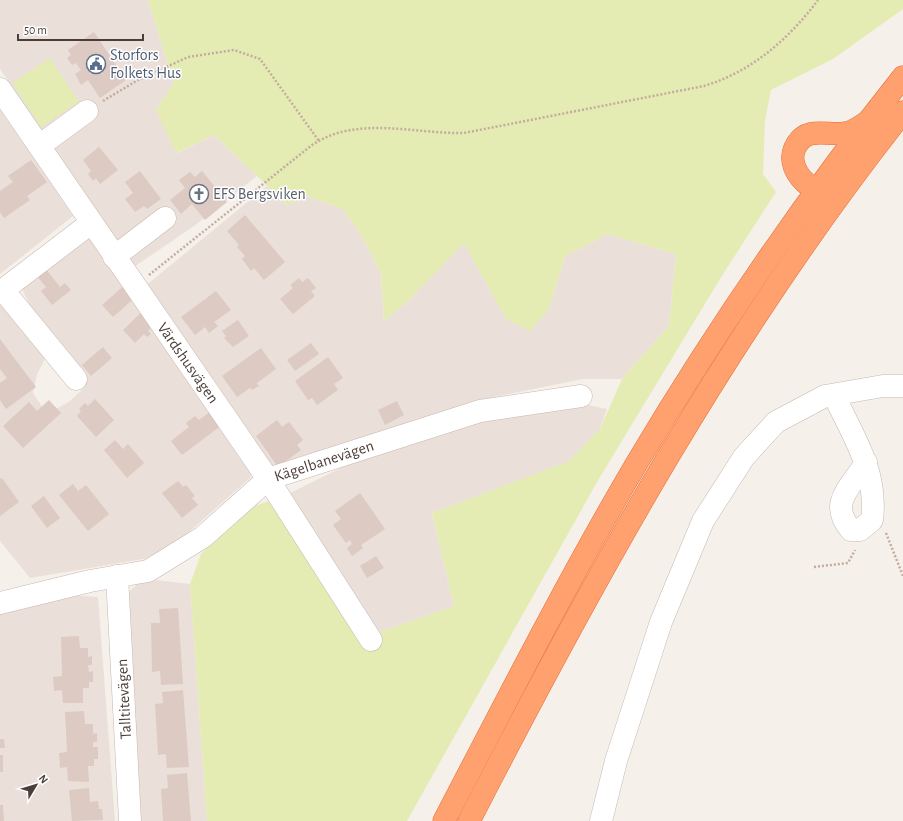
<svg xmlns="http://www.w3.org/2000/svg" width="903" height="821" font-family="'Alegreya Sans',sans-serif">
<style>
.residential{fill:#eae0d9}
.green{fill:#e4ecb3}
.building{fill:#dccac3}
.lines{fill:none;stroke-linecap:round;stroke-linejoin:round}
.minor-casing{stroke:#c6b7b0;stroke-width:23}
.highway-casing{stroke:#e56d36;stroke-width:23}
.path{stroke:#c5ab9e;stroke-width:2.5;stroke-dasharray:2 2;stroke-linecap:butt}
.minor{stroke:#fff;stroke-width:22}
.highway{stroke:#ffa16e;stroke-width:22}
.labels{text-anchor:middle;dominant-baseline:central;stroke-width:3;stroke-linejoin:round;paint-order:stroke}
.service-label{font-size:16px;fill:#4e5e75;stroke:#fff;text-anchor:start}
.worship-label{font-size:16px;fill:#5b616d;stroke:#fff;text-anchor:start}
.street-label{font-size:16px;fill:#4b3e38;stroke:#fff}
</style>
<rect width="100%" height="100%" fill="#f6f0eb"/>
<g class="residential">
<path d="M0 0H148L174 83 156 110 177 153 214 135 257 176 194 226 134 267 0 69Z"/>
<path d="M0 107 73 216 0 274Z"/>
<path d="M267 186 287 205 307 196 343 209 363 238 381 273 384 321 411 298 464 242 506 319 549 309 565 256 608 234 676 254 669 326 622 379H583L475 401 270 470 144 287Z"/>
<path d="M86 238 94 240 252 471 250 478 181 539 149 558 30 578 0 541V298L46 357 37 374 33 393 47 414 69 402 84 388 87 378 29 304 20 284Z"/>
<path d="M579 403 607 409 600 429 569 462 432 513 454 606 375 634 286 495 365 456 466 424Z"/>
<path d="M157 580 190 584 207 821H135L128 593 140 581Z"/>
<path d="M63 595 98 597 115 821H0V612Z"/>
</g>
<g class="green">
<path d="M148 0H903V9L833 59 771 90 765 120 763 174 776 192 723 274 597 482 407 821H207L190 584 201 554 246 509 286 495 375 634 454 606 432 513 569 461 600 429 622 379 669 326 676 254 608 234 565 256 549 309 530 331 506 319 464 243 411 298 384 321 381 273 363 238 343 209 307 196 287 205 214 135 176 153 156 110 174 83Z"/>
<path d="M50 58 79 102 41 127 12 83Z"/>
</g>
<g class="building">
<path d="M94 32 126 80 100 98 88 80 81 85 75 74 81 70 76 63 72 65 67 58 71 55 68 50Z"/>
<path d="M99 147 118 170 100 184 96 178 93 181 88 174 91 171 83 160Z"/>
<path d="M31 160 47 182 27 196 30 200 4 218 0 212V191L13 182 8 176Z"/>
<path d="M140 171 161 199 147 209 144 206 135 212 125 199 133 193 125 182Z"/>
<path d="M202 171 227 202 205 220 192 204 181 214 170 200 185 188 179 180 190 172 195 177Z"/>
<path d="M245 215 285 262 264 280 254 268 251 271 242 259 245 256 237 247 239 245 227 231Z"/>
<path d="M45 268 60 287 65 283 71 290 52 305 41 291 46 287 36 275Z"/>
<path d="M299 278 302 282 308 278 316 288 311 291 315 296 293 314 280 299 293 288 290 285Z"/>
<path d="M128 282 139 294 113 317 102 305Z"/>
<path d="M216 291 231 310 214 322 218 326 209 333 205 327 195 335 181 317Z"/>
<path d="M146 308 152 327 148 331 151 334 147 337 144 334 135 343 123 330Z"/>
<path d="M238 320 249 336 233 347 224 338 226 336 222 331Z"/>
<path d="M0 339 36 387 6 409 0 400V383L7 378 0 369Z"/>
<path d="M311 343 319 354 295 371 287 360Z"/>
<path d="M103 347 112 358 91 376 82 365Z"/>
<path d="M261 348 276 369 257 383 259 386 252 390 250 388 237 397 222 376Z"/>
<path d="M328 357 343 378 334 384 338 390 317 405 312 398 308 400 295 381Z"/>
<path d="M95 399 114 420 96 437 77 416 81 411 79 409 85 403 88 406Z"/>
<path d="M49 400 61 413 23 448 3 426 29 402 37 411Z"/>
<path d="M397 401 404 415 385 425 378 410Z"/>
<path d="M211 411 222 425 182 455 171 441 189 427 186 423 195 416 199 420Z"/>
<path d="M277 420 282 427 289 422 303 440 297 445 301 450 278 467 256 436Z"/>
<path d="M115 440 123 449 128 444 144 463 127 478 104 450Z"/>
<path d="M2 478 19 502 0 516V479Z"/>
<path d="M178 481 183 487 186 485 195 496 192 498 198 505 182 518 162 493Z"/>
<path d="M73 484 78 491 86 485 109 514 88 531 59 495Z"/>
<path d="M360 493 385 529 361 545 363 548 352 556 347 548 352 544 350 540 346 543 333 525 341 519 335 511Z"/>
<path d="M44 496 60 518 47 528 31 506Z"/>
<path d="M376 556 384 568 367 578 360 566Z"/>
<path d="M178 608 183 684 161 685 160 671 152 672 151 623H160L159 609Z"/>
<path d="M79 636 80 648H88V657L92 656V665H88L89 672 93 671V682H89V688H83V703H63L62 690 54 691 53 677 62 676 61 637Z"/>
<path d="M183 690 189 767 167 768 166 754 158 755 155 704 163 703 162 692Z"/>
<path d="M84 711 85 724H93V734L97 733V742H93V747H98V759H94V766H88L89 782 68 781 67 767 60 768 59 753 67 752 65 712Z"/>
<path d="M0 739H4L5 748H0Z"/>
<rect x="0" y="755" width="3" height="17"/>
<path d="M187 773 191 821H163L161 789 168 788 167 775Z"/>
<path d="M89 788 90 802 98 801 99 809H102L103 820 72 821 69 790Z"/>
<path d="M0 805H3L4 821H0Z"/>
</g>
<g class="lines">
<g class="minor-casing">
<g id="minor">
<path d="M0 89 268 479 371 640"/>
<path d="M39 146 87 111"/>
<path d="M114 257 165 218"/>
<path d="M76 379 3 290 91 223"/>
<path d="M834 395C853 437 878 471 872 520L860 530H851C827 502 852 487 866 462"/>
<path d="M117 576 130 821"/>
<path d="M0 603 90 581 148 571 203 537 268 479 480 411 581 396"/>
<path d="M601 821 616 761 661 622 703 521 744 457 776 422 825 396 883 386H903"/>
</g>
</g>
<g class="highway-casing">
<g id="highway">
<path d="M828 197C813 189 796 180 793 161 792 155 794 149 797 144 808 126 828 136 845 133 853 132 860 127 867 122"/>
<path d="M444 821C507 700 569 578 638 461 718 327 806 199 903 77"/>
<path d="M469 821C596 574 730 330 903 112"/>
</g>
</g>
<g class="path">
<path d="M103 101 138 80 188 57 234 50 260 59 319 141"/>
<path d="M149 275 312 145C357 115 413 134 464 133L704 86C751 72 789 39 818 0"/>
<path d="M886 533 903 576"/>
<path d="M814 567 848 563 855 550"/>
</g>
<use href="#minor" class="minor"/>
<use href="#highway" class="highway"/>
</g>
<defs>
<g id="civic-ring" transform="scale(1)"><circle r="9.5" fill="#fff" stroke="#5c6f8a" stroke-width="1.5"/><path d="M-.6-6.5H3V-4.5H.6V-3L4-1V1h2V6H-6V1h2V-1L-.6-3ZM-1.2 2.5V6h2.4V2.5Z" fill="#5c6f8a"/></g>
<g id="church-ring" transform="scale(1)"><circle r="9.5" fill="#fff" stroke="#6b7280" stroke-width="1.5"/><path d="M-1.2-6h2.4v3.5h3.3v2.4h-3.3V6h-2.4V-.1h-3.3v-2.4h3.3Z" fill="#6b7280"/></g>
</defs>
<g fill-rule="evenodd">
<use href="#civic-ring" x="96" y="64"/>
<use href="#church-ring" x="199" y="194"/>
</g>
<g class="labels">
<g class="service-label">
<text x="110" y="55">Storfors<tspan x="110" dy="18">Folkets Hus</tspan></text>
</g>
<g class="worship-label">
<text x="213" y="194">EFS Bergsviken</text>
</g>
<g class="street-label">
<text transform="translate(188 363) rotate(55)">Värdshusvägen</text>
<text transform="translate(324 461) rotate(-18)">Kägelbanevägen</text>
<text transform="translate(124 699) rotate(-93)">Talltitevägen</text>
</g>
</g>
<g transform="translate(36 785) rotate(52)" stroke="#ffffff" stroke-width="3" paint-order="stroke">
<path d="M0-3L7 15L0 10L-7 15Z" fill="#4b3e38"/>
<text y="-6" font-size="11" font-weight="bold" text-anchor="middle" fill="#4b3e38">N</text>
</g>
<path d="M18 34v6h125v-6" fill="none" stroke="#4b3e38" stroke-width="2"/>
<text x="24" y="34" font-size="12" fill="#4b3e38" stroke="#ffffff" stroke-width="3" paint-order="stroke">50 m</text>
</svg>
